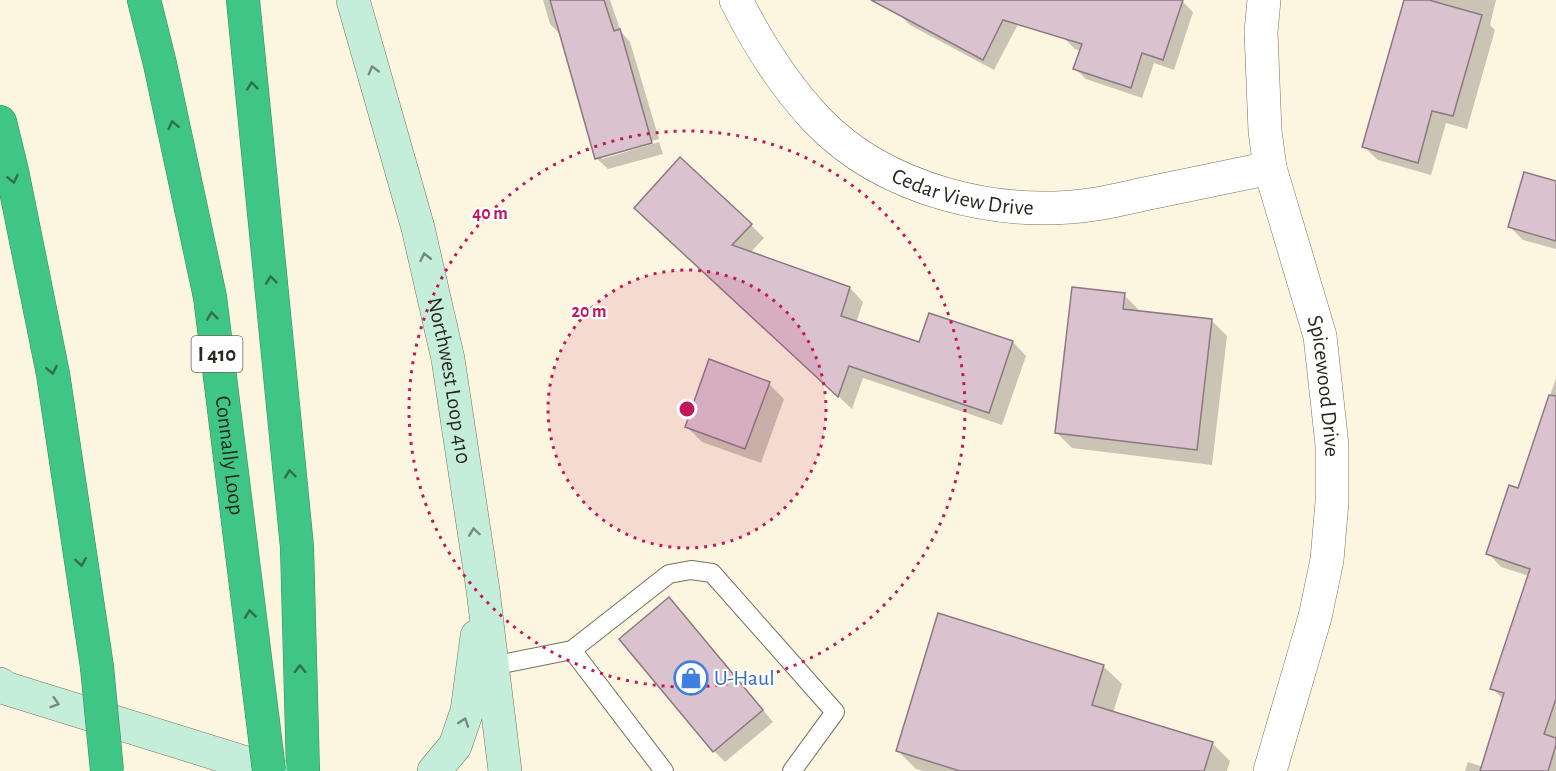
<svg xmlns="http://www.w3.org/2000/svg" width="1556" height="771" font-family="'Alegreya Sans',sans-serif">
<style>
.shadow{fill:#0003}
.building{fill:#dac3ce;stroke:#8c7882;stroke-width:1.5}
.lines{fill:none;stroke-linecap:round;stroke-linejoin:round}
.service-casing{stroke:#76715d;stroke-width:20}
.minor-casing{stroke:#76715d;stroke-width:34}
.secondary-casing{stroke:#76715d;stroke-width:34}
.motorway-casing{stroke:#378d60;stroke-width:34}
.service{stroke:#fff;stroke-width:18}
.minor{stroke:#fff;stroke-width:33}
.secondary{stroke:#c5eeda;stroke-width:33}
.motorway{stroke:#3fc584;stroke-width:33}
.motorway-bridge-casing{stroke:#378d60;stroke-width:34;stroke-linecap:butt}
.motorway-bridge{stroke:#3fc584;stroke-width:33}
.oneway{stroke:#778a7c}
.oneway2{stroke:#336e4c}
.ring{fill:none;stroke:#c2185b;stroke-width:3;stroke-dasharray:3 6}
.labels{text-anchor:middle;dominant-baseline:central;stroke-width:4.5;stroke-linejoin:round;paint-order:stroke}
.shield{fill:#fff;stroke:#696762;stroke-width:1.5}
.shield-label{font-size:21px;font-weight:bold;fill:#29261e}
.street-label{font-size:22px;fill:#29261e;stroke:#fff}
.shop-label{font-size:22px;fill:#366cbe;stroke:#fff;text-anchor:start}
.centre{fill:#c2185b;stroke:#fff;stroke-width:3}
.ring-label{font-size:18px;text-anchor:middle;font-weight:bold;fill:#c2185b;stroke:#fff;stroke-width:4.5;stroke-linejoin:round;paint-order:stroke}
</style>
<rect width="100%" height="100%" fill="#fcf6e0"/>
<g class="shadow">
<path d="M543 0H610L621 32 630 42 659 139 602 155V159L659 142 663 154 608 169 596 158 562 36 550 24Z"/>
<path d="M906 0H1017L1026 9 994 70 910 25 899 14Z"/>
<path d="M1077 0H1178L1182 1 1193 12 1174 70 1154 63 1142 98 1086 79 1075 68 1081 51 1075 49 1064 38Z"/>
<path d="M1406 0H1496L1490 25 1495 30 1467 129 1446 123 1431 175 1378 160 1364 147Z"/>
<path d="M1556 182V249L1523 240 1509 226Z"/>
<path d="M650 221 751 225 764 238 750 253 850 288 863 302 856 323 920 344 1013 342 1026 356 1002 425 863 378 852 409Z"/>
<path d="M1124 295 1139 310V312L1212 321 1227 336 1212 465 1072 448 1057 433Z"/>
<path d="M1556 378V771H1465L1468 762 1483 767 1504 700 1492 688 1529 576 1501 567 1488 553 1519 490Z"/>
<path d="M769 384 784 399 761 463 702 442 686 426Z"/>
<path d="M680 610 773 722 725 762 714 751 621 639Z"/>
<path d="M1103 666 1122 684 1113 713 1212 743 1230 761 1227 771H923L916 769 898 751Z"/>
</g>
<g class="building">
<path d="M550 0H604L614 31 620 29 652 143 595 159Z"/>
<path d="M871 0H1183L1163 60 1142 53 1131 88 1073 69 1082 44 1003 20 983 60Z"/>
<path d="M1404 0H1429L1482 15 1453 116 1432 111 1418 163 1362 147Z"/>
<path d="M680 157 752 224 732 245 850 287 841 316 919 342 929 313 1013 341 989 413 849 366 838 397 634 208Z"/>
<path d="M1524 172 1556 181V241L1508 227Z"/>
<path d="M1072 287 1125 293 1123 309 1212 319 1197 450 1055 433Z"/>
<path d="M709 359 770 382 745 449 685 427Z"/>
<path d="M1549 395 1556 396V699L1544 734 1556 738V745L1548 771H1480L1504 693 1490 689 1530 569 1486 554 1509 485 1518 488Z"/>
<path d="M669 597 763 710 713 752 619 639Z"/>
<path d="M938 613 1104 665 1092 705 1213 742 1204 771H960L896 751Z"/>
</g>
<g class="lines">
<g class="service-casing">
<g id="service">
<path d="M572 650 664 771"/>
<path d="M492 666 572 650 669 574 691 570 712 573 835 712 792 771"/>
</g>
</g>
<g class="minor-casing">
<g id="minor">
<path id="s1" d="M736 0C758 44 783 84 817 120 885 191 1000 219 1096 204 1115 201 1134 196 1154 192 1192 184 1231 176 1270 168"/>
<path id="s2" d="M1264 0 1261 32 1265 131 1270 168 1320 336 1332 445V502L1327 560 1315 617 1270 771"/>
</g>
</g>
<g class="secondary-casing">
<g id="secondary">
<path id="s3" d="M353 0 418 228 448 359 483 590 505 771"/>
<path d="M0 684 5 688 272 771"/>
<path d="M434 771 455 746 467 711 477 636"/>
</g>
</g>
<g class="motorway-casing">
<g id="motorway">
<path id="s4" d="M144 0 160 64 210 297 262 714"/>
<path d="M243 0 297 547 303 771"/>
<path d="M0 122 12 171 53 374 97 667"/>
</g>
</g>
<use href="#service" class="service"/>
<use href="#minor" class="minor"/>
<use href="#secondary" class="secondary"/>
<use href="#motorway" class="motorway"/>
<g class="motorway-bridge-casing">
<g id="motorway-bridge">
<path d="M97 667 107 771"/>
<path d="M262 714 269 771"/>
</g>
</g>
<use href="#motorway-bridge" class="motorway-bridge"/>
</g>
<defs><path id="oneway-chevron" d="M-2-3.5L2.5 0L-2 3.5" fill="none" stroke-width="1.6" stroke-linecap="round" stroke-linejoin="round" transform="scale(1.5)"/></defs>
<g class="oneway">
<use href="#oneway-chevron" transform="translate(373 70) rotate(-106)"/>
<use href="#oneway-chevron" transform="translate(425 257) rotate(-103)"/>
<use href="#oneway-chevron" transform="translate(474 532) rotate(-98)"/>
<use href="#oneway-chevron" transform="translate(55 703) rotate(17)"/>
<use href="#oneway-chevron" transform="translate(464 722) rotate(-71)"/>
</g>
<g class="oneway2">
<use href="#oneway-chevron" transform="translate(252 86) rotate(-96)"/>
<use href="#oneway-chevron" transform="translate(173 125) rotate(-102)"/>
<use href="#oneway-chevron" transform="translate(13 179) rotate(78)"/>
<use href="#oneway-chevron" transform="translate(271 280) rotate(-96)"/>
<use href="#oneway-chevron" transform="translate(212 316) rotate(-97)"/>
<use href="#oneway-chevron" transform="translate(52 370) rotate(79)"/>
<use href="#oneway-chevron" transform="translate(290 474) rotate(-96)"/>
<use href="#oneway-chevron" transform="translate(81 562) rotate(81)"/>
<use href="#oneway-chevron" transform="translate(250 614) rotate(-97)"/>
<use href="#oneway-chevron" transform="translate(300 669) rotate(-91)"/>
</g>
<circle cx="687" cy="409" r="139" fill="#c2185b" fill-opacity=".12"/>
<g class="ring">
<circle cx="687" cy="409" r="139"/>
<circle cx="687" cy="409" r="278"/>
</g>
<defs>
<g id="shop-ring" transform="scale(1.725)"><circle r="9.5" fill="#fff" stroke="#3f7fe0" stroke-width="1.5"/><path d="M-5-2.5h2.3a2.7 3.5 0 0 1 5.4 0H5L5.5 6h-11ZM-1.5-2.5h3a1.5 2.3 0 0 0-3 0Z" fill="#3f7fe0"/></g>
</defs>
<g fill-rule="evenodd">
<use href="#shop-ring" x="691" y="678"/>
</g>
<g class="labels">
<rect class="shield" x="191.5" y="336" width="51" height="36" rx="4.5"/>
<g class="shield-label">
<text x="217" y="354">I 410</text>
</g>
<g class="street-label">
<text stroke="none"><textPath href="#s1" startOffset="312">Cedar View Drive</textPath></text>
<text stroke="none"><textPath href="#s3" startOffset="393">Northwest Loop 410</textPath></text>
<text stroke="none"><textPath href="#s2" startOffset="394">Spicewood Drive</textPath></text>
<text stroke="none"><textPath href="#s4" startOffset="464">Connally Loop</textPath></text>
</g>
<g class="shop-label">
<text x="714" y="678">U-Haul</text>
</g>
</g>
<circle cx="687" cy="409" r="9" class="centre"/>
<g class="ring-label">
<text x="490" y="219">40 m</text>
<text x="589" y="317">20 m</text>
</g>
</svg>
